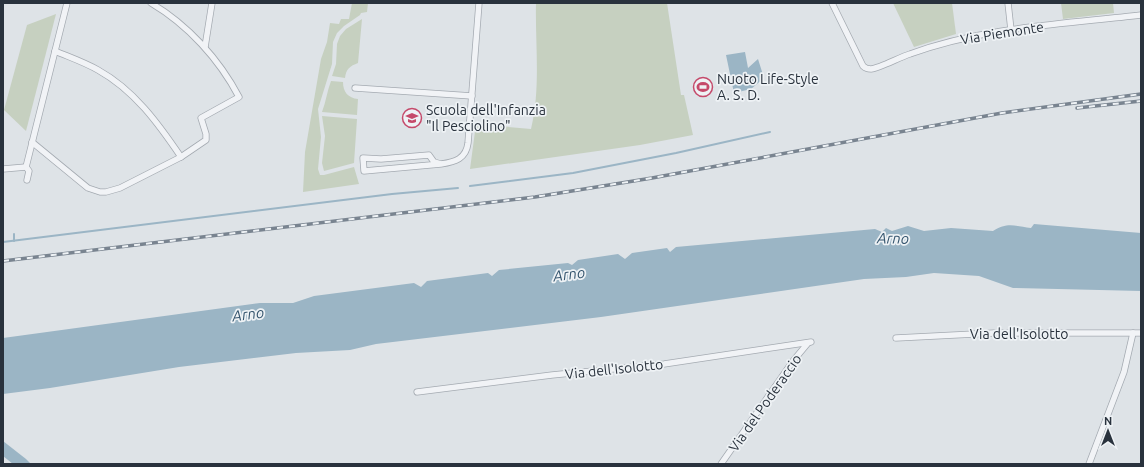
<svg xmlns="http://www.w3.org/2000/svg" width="1144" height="467" font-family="Ubuntu,sans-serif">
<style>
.green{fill:#c6d0c0}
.water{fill:#9bb5c5}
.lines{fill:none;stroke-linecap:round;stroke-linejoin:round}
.stream{stroke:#9bb5c5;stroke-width:2}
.minor-casing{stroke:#a4aab1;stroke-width:7}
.minor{stroke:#f1f3f6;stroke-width:5.5}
.rail-casing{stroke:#798490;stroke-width:3.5}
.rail{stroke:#eef2f5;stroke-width:2;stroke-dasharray:6;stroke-linecap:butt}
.labels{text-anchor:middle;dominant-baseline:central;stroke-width:3.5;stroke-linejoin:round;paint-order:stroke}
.street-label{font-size:14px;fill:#29323d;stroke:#eef2f5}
.poi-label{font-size:14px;fill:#29323d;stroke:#eef2f5;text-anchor:start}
.water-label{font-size:15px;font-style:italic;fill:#35556e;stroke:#eef2f5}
</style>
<rect width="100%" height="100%" fill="#dee3e7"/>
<g class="green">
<path d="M352 3H368L367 12 361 13 360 15 344 26 337 33 333 42 332 64 318 109 321 137 318 169 320 175H324L354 167 359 184 303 192 305 152 321 59 327 42 330 23 339 24 341 19H349Z"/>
<path d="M536 3H667L681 95H684L693 135 640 145 470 169 476 124 531 129C541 88 535 44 536 3Z"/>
<path d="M893 3H952L956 34 914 47Z"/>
<path d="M1061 3H1113L1114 13 1063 19Z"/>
<path d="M56 14 26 131 4 110 27 25Z"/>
<path d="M362 19 358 63C350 66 346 69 345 78L332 76 336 64 337 44 340 36 346 29Z"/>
<path d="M331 81 343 82C343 92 348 98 358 99L357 115 322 112C326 102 327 91 331 81Z"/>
<path d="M322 116 357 119 354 163 324 171 322 163 325 136Z"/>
</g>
<g class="water">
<path d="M745 52 748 68 758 59 764 78 751 89 734 93 726 55Z"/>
<path d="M1034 224 1141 233V291L1013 288 979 276 934 273 906 277 864 279 601 317 376 344 350 350 296 353 179 367 50 388 3 394V338L260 303H293L314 296 414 283 421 287 427 281 488 273 492 276 499 270 568 263 572 265 578 260 618 254 625 259 632 253 667 248 670 252 676 247 875 229 882 232 886 228 892 231 908 226 924 231 951 228 993 231C1007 222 1015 226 1031 228Z"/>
<path d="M3 441 26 459 31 464H13L3 456Z"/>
</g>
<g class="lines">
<g class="stream">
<path d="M470 186 573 173 676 153 770 132"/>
<path d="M14 241V234"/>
<path d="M3 242 392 194 458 188"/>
</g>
<g class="minor-casing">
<g id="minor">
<path d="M67 3 55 51C69 57 84 62 98 70 134 90 158 123 181 157"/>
<path d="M832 3 863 66C865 68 867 69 871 69 880 68 900 57 910 54 984 27 1064 24 1141 15"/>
<path d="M1008 3 1011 30"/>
<path d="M205 47 212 3"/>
<path d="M355 88 472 96"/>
<path d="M32 142 88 188 100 192H106L120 188 181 157 206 140V134L201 118 239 97C219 59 188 25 151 3"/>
<path d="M441 164 434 162 429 155 381 159 363 158 364 171 441 164C455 162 466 159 468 143L479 3"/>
<path d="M3 169 26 167"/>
<path d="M27 180 29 171 26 167 55 51"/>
<path d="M896 338 994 333H1141"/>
<path d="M417 392 552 375 664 364 811 342"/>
<path d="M721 464 793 361 808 343"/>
<path d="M1089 464 1124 372 1133 333"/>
</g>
</g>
<use href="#minor" class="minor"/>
<g class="rail-casing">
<g id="rail">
<path d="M1077 108 1141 101"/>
<path d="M3 261 535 197 652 178 1002 113 1141 94"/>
</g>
</g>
<use href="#rail" class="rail"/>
</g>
<defs>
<g id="stadium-ring" transform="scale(1)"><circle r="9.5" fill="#eef2f5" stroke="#c54a6b" stroke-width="1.5"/><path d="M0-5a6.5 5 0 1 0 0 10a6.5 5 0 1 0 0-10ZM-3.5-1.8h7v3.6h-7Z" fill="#c54a6b"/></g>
<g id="school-ring" transform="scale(1)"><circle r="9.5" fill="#eef2f5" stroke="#c54a6b" stroke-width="1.5"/><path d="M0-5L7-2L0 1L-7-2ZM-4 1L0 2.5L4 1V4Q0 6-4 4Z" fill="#c54a6b"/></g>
</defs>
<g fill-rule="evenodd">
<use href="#stadium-ring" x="703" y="87"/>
<use href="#school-ring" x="412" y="118"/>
</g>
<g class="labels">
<g class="street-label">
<text transform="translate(1002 33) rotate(-9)">Via Piemonte</text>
<text x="1019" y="334">Via dell'Isolotto</text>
<text transform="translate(614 369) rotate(-6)">Via dell'Isolotto</text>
<text transform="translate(765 403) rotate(-55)">Via del Poderaccio</text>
</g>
<g class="poi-label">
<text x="717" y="79">Nuoto Life-Style<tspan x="717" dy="16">A. S. D.</tspan></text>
<text x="426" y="110">Scuola dell'Infanzia<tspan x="426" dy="16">"Il Pesciolino"</tspan></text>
</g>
<g class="water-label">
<text transform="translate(893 238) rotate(1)">Arno</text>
<text transform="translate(569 274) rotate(-7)">Arno</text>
<text transform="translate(248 314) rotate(-7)">Arno</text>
</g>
</g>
<rect width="1144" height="467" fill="none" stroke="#29323d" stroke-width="8"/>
<g transform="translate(1108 431)" stroke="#eef2f5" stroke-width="3" paint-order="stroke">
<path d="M0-3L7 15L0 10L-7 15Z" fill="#29323d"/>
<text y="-6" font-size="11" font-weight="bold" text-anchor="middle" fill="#29323d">N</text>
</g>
</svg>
